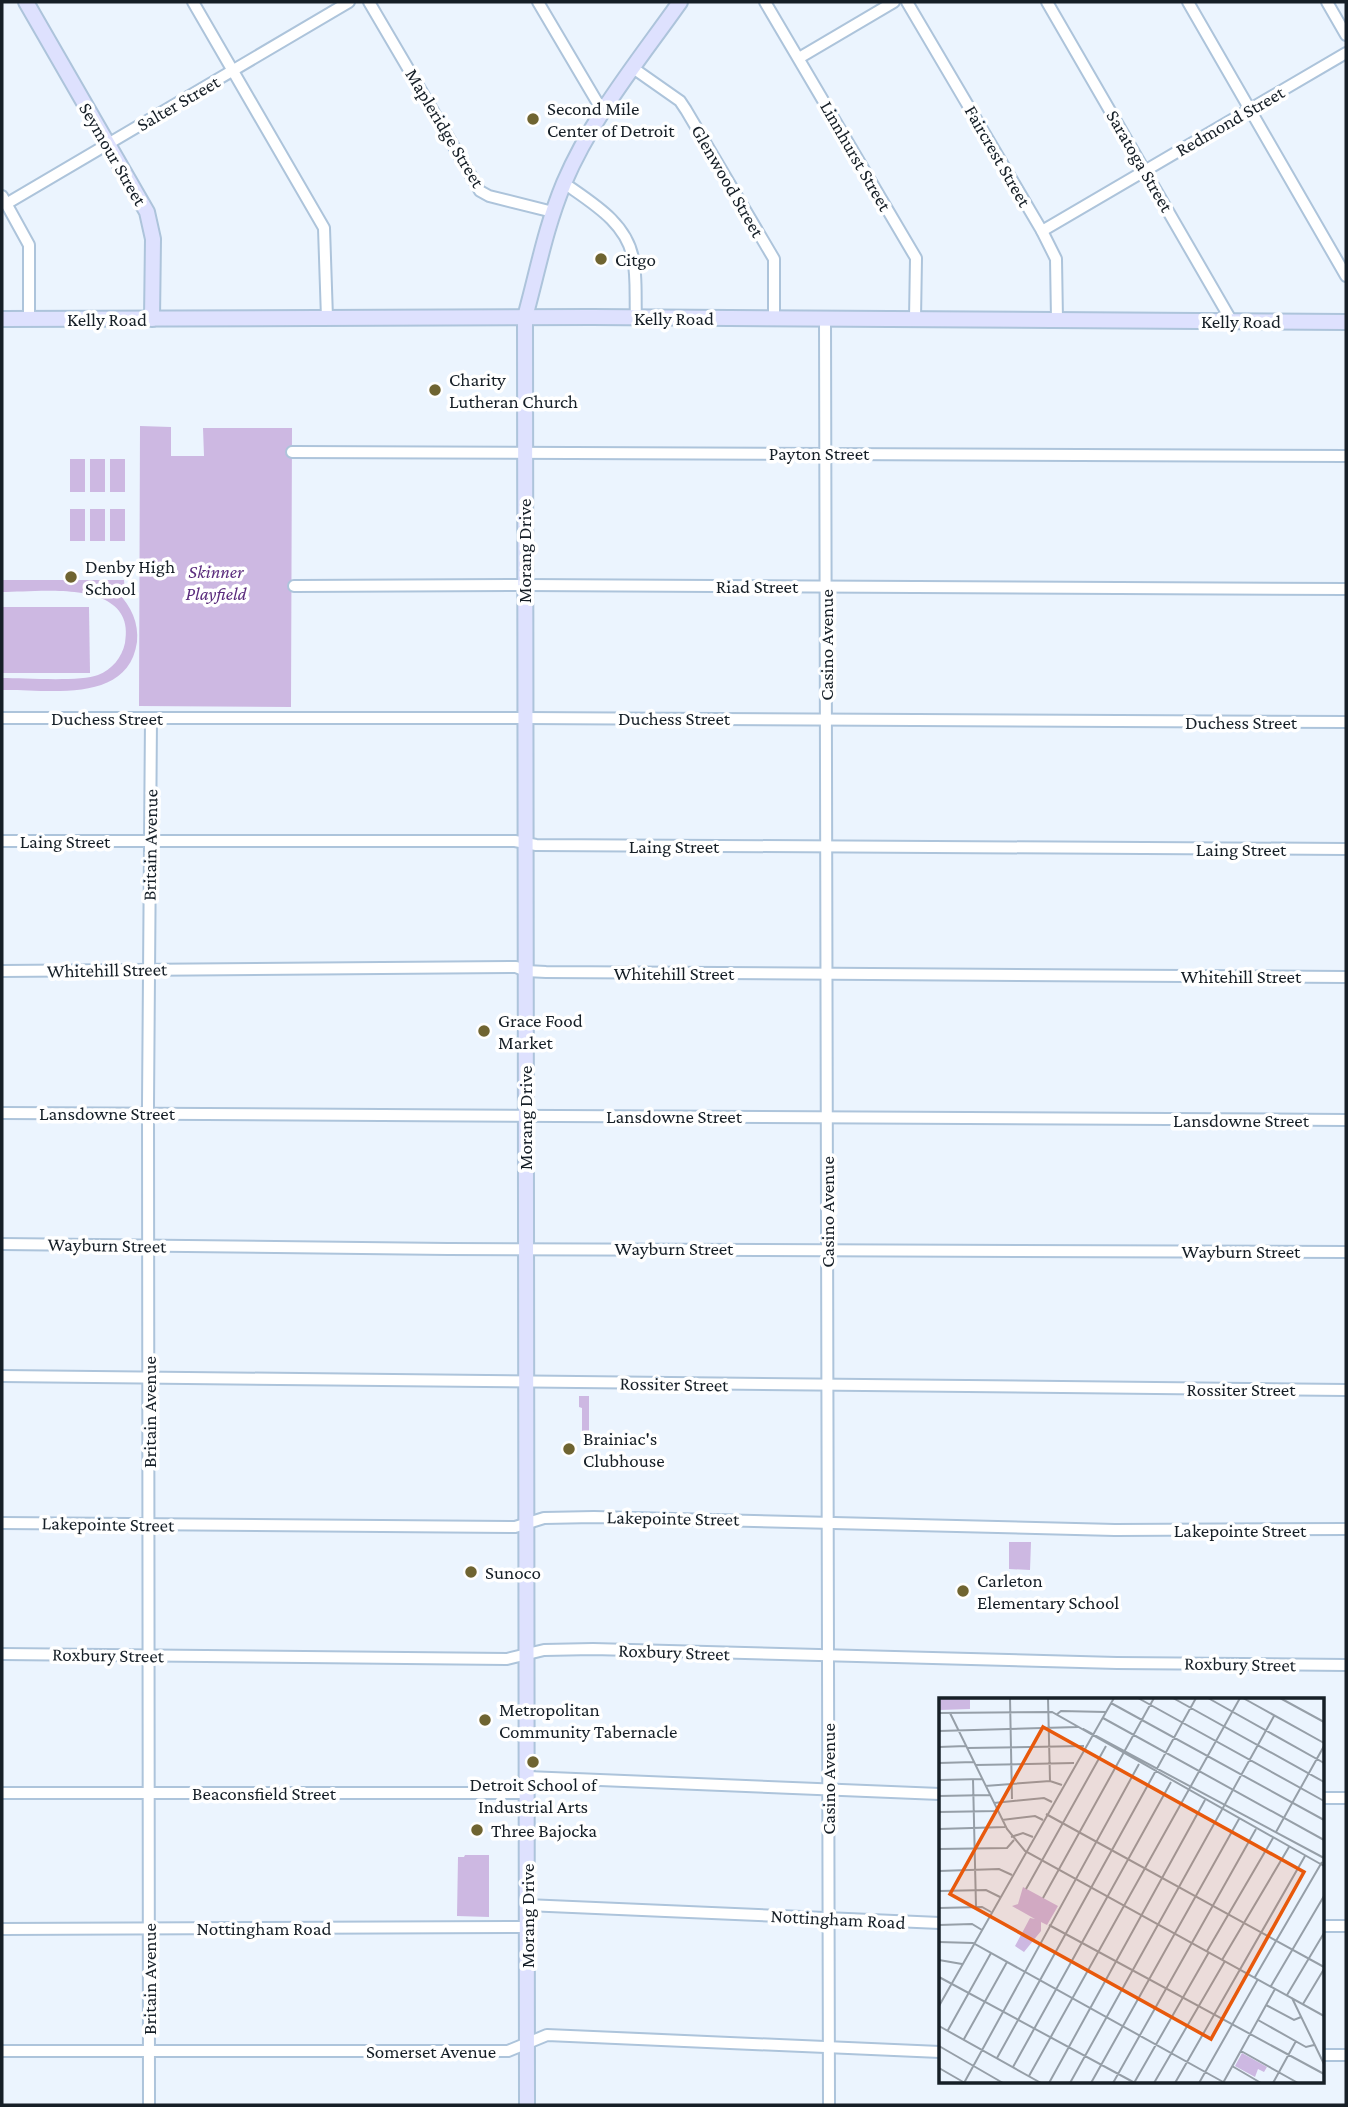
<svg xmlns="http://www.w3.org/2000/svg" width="1348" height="2107" font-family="'Crimson Pro',serif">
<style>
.green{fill:#cdb8e2}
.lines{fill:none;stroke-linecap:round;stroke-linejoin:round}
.street-casing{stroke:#adc4db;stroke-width:14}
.secondary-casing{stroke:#adc4db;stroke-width:18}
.street{stroke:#fff;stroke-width:10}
.secondary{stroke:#dee1fe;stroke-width:14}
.poi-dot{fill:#6f6431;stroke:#fff;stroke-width:2.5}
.labels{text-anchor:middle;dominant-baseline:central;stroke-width:7;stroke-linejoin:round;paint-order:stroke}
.street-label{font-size:19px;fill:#161f27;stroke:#fff}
.poi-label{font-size:19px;fill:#161f27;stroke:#fff;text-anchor:start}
.park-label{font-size:19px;font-style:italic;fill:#5b2c7d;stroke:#fff}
.inset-road{fill:none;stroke:#969fa8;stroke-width:2}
.view{fill:#e8590c;fill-opacity:0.15;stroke:#e8590c;stroke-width:3.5}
.inset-edge{fill:none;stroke:#161f27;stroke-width:3.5}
</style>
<rect width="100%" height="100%" fill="#ebf4fe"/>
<g class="green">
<path d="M140 426 171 427V456H204L203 428H292L291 707 139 706Z"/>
<rect x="70" y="459" width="15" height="33"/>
<rect x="90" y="459" width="15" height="33"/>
<rect x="110" y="459" width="15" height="33"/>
<rect x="70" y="509" width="15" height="32"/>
<rect x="90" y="509" width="15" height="32"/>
<rect x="110" y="509" width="15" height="32"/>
<path d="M2 580H124L125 592 118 593C131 606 139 623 137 642 128 705 47 689 2 690V678C24 678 81 682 98 675 112 670 122 657 125 643 137 578 40 592 2 592Z"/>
<path d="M2 607H89L90 673H2Z"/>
<path d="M579 1396H589V1433L582 1432V1408L579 1407Z"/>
<path d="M1009 1542H1031L1030 1570 1009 1569Z"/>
<path d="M465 1855H489V1917L457 1916 458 1857H464Z"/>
</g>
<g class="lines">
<g class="street-casing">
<g id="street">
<path d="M193 2 324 228 327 318"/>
<path d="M369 2 480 191 489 196 553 212"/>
<path d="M538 2 603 112"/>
<path d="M765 2 913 253 916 258 915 319"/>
<path d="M907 2 1042 231 1056 259 1057 320"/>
<path d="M1047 2 1231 320"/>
<path d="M1188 2 1346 276"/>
<path d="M1327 2 1346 35"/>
<path d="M799 58 894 2"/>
<path d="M633 68 680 101 686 110 774 259V319"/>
<path d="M564 183C592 203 626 222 633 258 637 277 635 298 636 318"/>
<path d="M2 196 29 245V319"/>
<path d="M6 204 349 2"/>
<path d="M1042 231 1346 53"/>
<path d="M825 319 829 2105"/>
<path d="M292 452 1346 456"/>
<path d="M294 586 524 585 1346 589"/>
<path d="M2 718H524L1346 722"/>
<path d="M2 841H515L536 845 1346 849"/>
<path d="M2 971 516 967 526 971 546 972 1346 977"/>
<path d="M2 1113 1346 1120"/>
<path d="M2 1244 448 1249 1346 1252"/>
<path d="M2 1376 1346 1390"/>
<path d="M2 1523 515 1527 544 1518 594 1517 1115 1530 1346 1529"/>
<path d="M2 1654 507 1659 544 1650 593 1649 1117 1663 1346 1665"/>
<path d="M527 1777 940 1794"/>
<path d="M2 1793H527"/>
<path d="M1322 1798H1346"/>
<path d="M526 1905 940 1923"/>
<path d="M1322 1926H1346"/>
<path d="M2 1929 526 1927"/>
<path d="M2 2051H508L547 2035 940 2052"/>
<path d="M1322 2055H1346"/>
<path d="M149 2105 148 1104 151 718"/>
</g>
</g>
<g class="secondary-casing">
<g id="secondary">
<path d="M26 2 147 212 153 239 152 319"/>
<path d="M2 319 592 317 1346 322"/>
<path d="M527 2105 525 317C538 270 545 229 564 183 592 117 639 60 680 2"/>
</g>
</g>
<use href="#street" class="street"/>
<use href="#secondary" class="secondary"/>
</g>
<g class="poi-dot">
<circle cx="533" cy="119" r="7"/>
<circle cx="601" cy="259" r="7"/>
<circle cx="435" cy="390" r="7"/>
<circle cx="71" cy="577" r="7"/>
<circle cx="484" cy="1031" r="7"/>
<circle cx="569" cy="1449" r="7"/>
<circle cx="471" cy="1572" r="7"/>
<circle cx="963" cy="1591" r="7"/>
<circle cx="485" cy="1720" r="7"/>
<circle cx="533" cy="1762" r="7"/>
<circle cx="477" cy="1830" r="7"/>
</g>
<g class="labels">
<g class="street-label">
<text transform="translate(178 103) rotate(-30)">Salter Street</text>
<text transform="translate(1230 121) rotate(-30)">Redmond Street</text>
<text transform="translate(445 128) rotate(59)">Mapleridge Street</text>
<text transform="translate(113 154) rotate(60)">Seymour Street</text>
<text transform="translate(856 156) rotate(60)">Linnhurst Street</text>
<text transform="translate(998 156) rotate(60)">Faircrest Street</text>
<text transform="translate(1140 161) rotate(60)">Saratoga Street</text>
<text transform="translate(728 181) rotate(60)">Glenwood Street</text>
<text x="674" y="318">Kelly Road</text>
<text x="107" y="319">Kelly Road</text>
<text x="1241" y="321">Kelly Road</text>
<text x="819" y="453">Payton Street</text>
<text transform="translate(524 551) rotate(-90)">Morang Drive</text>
<text x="757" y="586">Riad Street</text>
<text transform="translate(826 645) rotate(-90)">Casino Avenue</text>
<text x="107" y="718">Duchess Street</text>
<text x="674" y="718">Duchess Street</text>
<text x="1241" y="722">Duchess Street</text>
<text x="65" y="841">Laing Street</text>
<text transform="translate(150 845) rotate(-89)">Britain Avenue</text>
<text x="674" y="846">Laing Street</text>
<text x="1241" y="849">Laing Street</text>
<text transform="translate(107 970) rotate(-1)">Whitehill Street</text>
<text x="674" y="973">Whitehill Street</text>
<text x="1241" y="976">Whitehill Street</text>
<text x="107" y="1113">Lansdowne Street</text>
<text x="674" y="1116">Lansdowne Street</text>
<text transform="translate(525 1118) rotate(-90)">Morang Drive</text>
<text x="1241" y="1120">Lansdowne Street</text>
<text transform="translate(827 1212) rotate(-90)">Casino Avenue</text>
<text transform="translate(107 1245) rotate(1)">Wayburn Street</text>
<text x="674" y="1248">Wayburn Street</text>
<text x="1241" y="1251">Wayburn Street</text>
<text transform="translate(674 1384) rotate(1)">Rossiter Street</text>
<text x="1241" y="1389">Rossiter Street</text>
<text transform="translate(149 1412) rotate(-90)">Britain Avenue</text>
<text transform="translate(673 1518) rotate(1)">Lakepointe Street</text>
<text transform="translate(108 1524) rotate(1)">Lakepointe Street</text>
<text x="1240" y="1530">Lakepointe Street</text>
<text transform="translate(674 1652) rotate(2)">Roxbury Street</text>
<text transform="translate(108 1655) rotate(1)">Roxbury Street</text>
<text transform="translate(1240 1664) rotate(1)">Roxbury Street</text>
<text transform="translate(828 1779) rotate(-90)">Casino Avenue</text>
<text x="264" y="1793">Beaconsfield Street</text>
<text transform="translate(527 1916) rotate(-90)">Morang Drive</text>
<text transform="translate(838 1919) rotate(3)">Nottingham Road</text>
<text x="264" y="1928">Nottingham Road</text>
<text transform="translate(149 1979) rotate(-90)">Britain Avenue</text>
<text x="431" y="2051">Somerset Avenue</text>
</g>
<g class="poi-label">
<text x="547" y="108">Second Mile<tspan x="547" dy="22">Center of Detroit</tspan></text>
<text x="615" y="259">Citgo</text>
<text x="449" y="379">Charity<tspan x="449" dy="22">Lutheran Church</tspan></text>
<text x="85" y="566">Denby High<tspan x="85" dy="22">School</tspan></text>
<text x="498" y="1020">Grace Food<tspan x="498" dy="22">Market</tspan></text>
<text x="583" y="1438">Brainiac's<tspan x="583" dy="22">Clubhouse</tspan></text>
<text x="485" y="1572">Sunoco</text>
<text x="977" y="1580">Carleton<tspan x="977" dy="22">Elementary School</tspan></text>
<text x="499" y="1709">Metropolitan<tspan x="499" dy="22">Community Tabernacle</tspan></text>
<text x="533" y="1784" text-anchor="middle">Detroit School of<tspan x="533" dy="22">Industrial Arts</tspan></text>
<text x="491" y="1830">Three Bajocka</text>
</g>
<g class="park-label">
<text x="216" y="571">Skinner<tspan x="216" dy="22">Playfield</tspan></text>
</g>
</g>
<g transform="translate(939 1698)">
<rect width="385" height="385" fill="#ebf4fe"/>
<path d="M0 0H31V11L0 12ZM84 189 119 208 108 227 102 224V233L85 254 76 248 91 220 96 221 73 208 79 206ZM303 355 328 369 325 374 319 371 316 379 296 368Z" fill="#cdb8e2"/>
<path class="inset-road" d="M71 0 73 101M109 0 111 83M199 0 385 103M234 0 385 84M269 0 385 65M304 0 385 45M341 0 385 24M172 5 385 122M0 15 113 14 385 168M11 15 68 131 86 153 385 318M117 17 122 13 167 14M164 20 385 142M144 31 385 160M0 33 139 29M0 49 27 48M28 50 145 48M0 65 35 64M36 67 135 65M34 81 37 209M0 82 43 81M46 88 111 83 123 87M0 98 51 97M55 105 105 100 113 104M0 114 58 113M107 116 385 269M63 122 96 118 104 122M0 131 66 129M337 134 385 48M72 139 84 135 94 139M0 151 68 150 75 142M0 173 60 171 73 177M87 191 167 48M0 193 47 192 61 199M104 200 215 0M0 210 43 209 52 214M0 227 33 226 43 232M110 227 385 376M0 244 34 245 286 385M268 253 334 140M0 262 23 266M283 262 350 149M0 279 196 385M316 279 383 164M332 288 385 198M348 297 385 235M353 300 385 366M364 306 385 271M327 307 355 322 362 319M0 308 175 0M319 322 367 349 375 347M0 328 102 385M9 332 52 255M25 341 68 264M0 348 64 385M302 353 359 385M58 360 257 0M293 368 322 385M74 369 232 84M0 370 26 385M90 378 301 0M25 385 200 66M110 385 266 102M131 385 335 18M152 385 300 121M174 385 317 131M195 385 270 254M215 385 286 263M236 385 366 158M260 385 319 281M284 385 336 291M334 385 357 343"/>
<path class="view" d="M104 29 365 174 272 341 11 196Z"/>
<rect width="385" height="385" class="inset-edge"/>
</g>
<rect width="1348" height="2107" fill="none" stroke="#161f27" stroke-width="7"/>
</svg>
